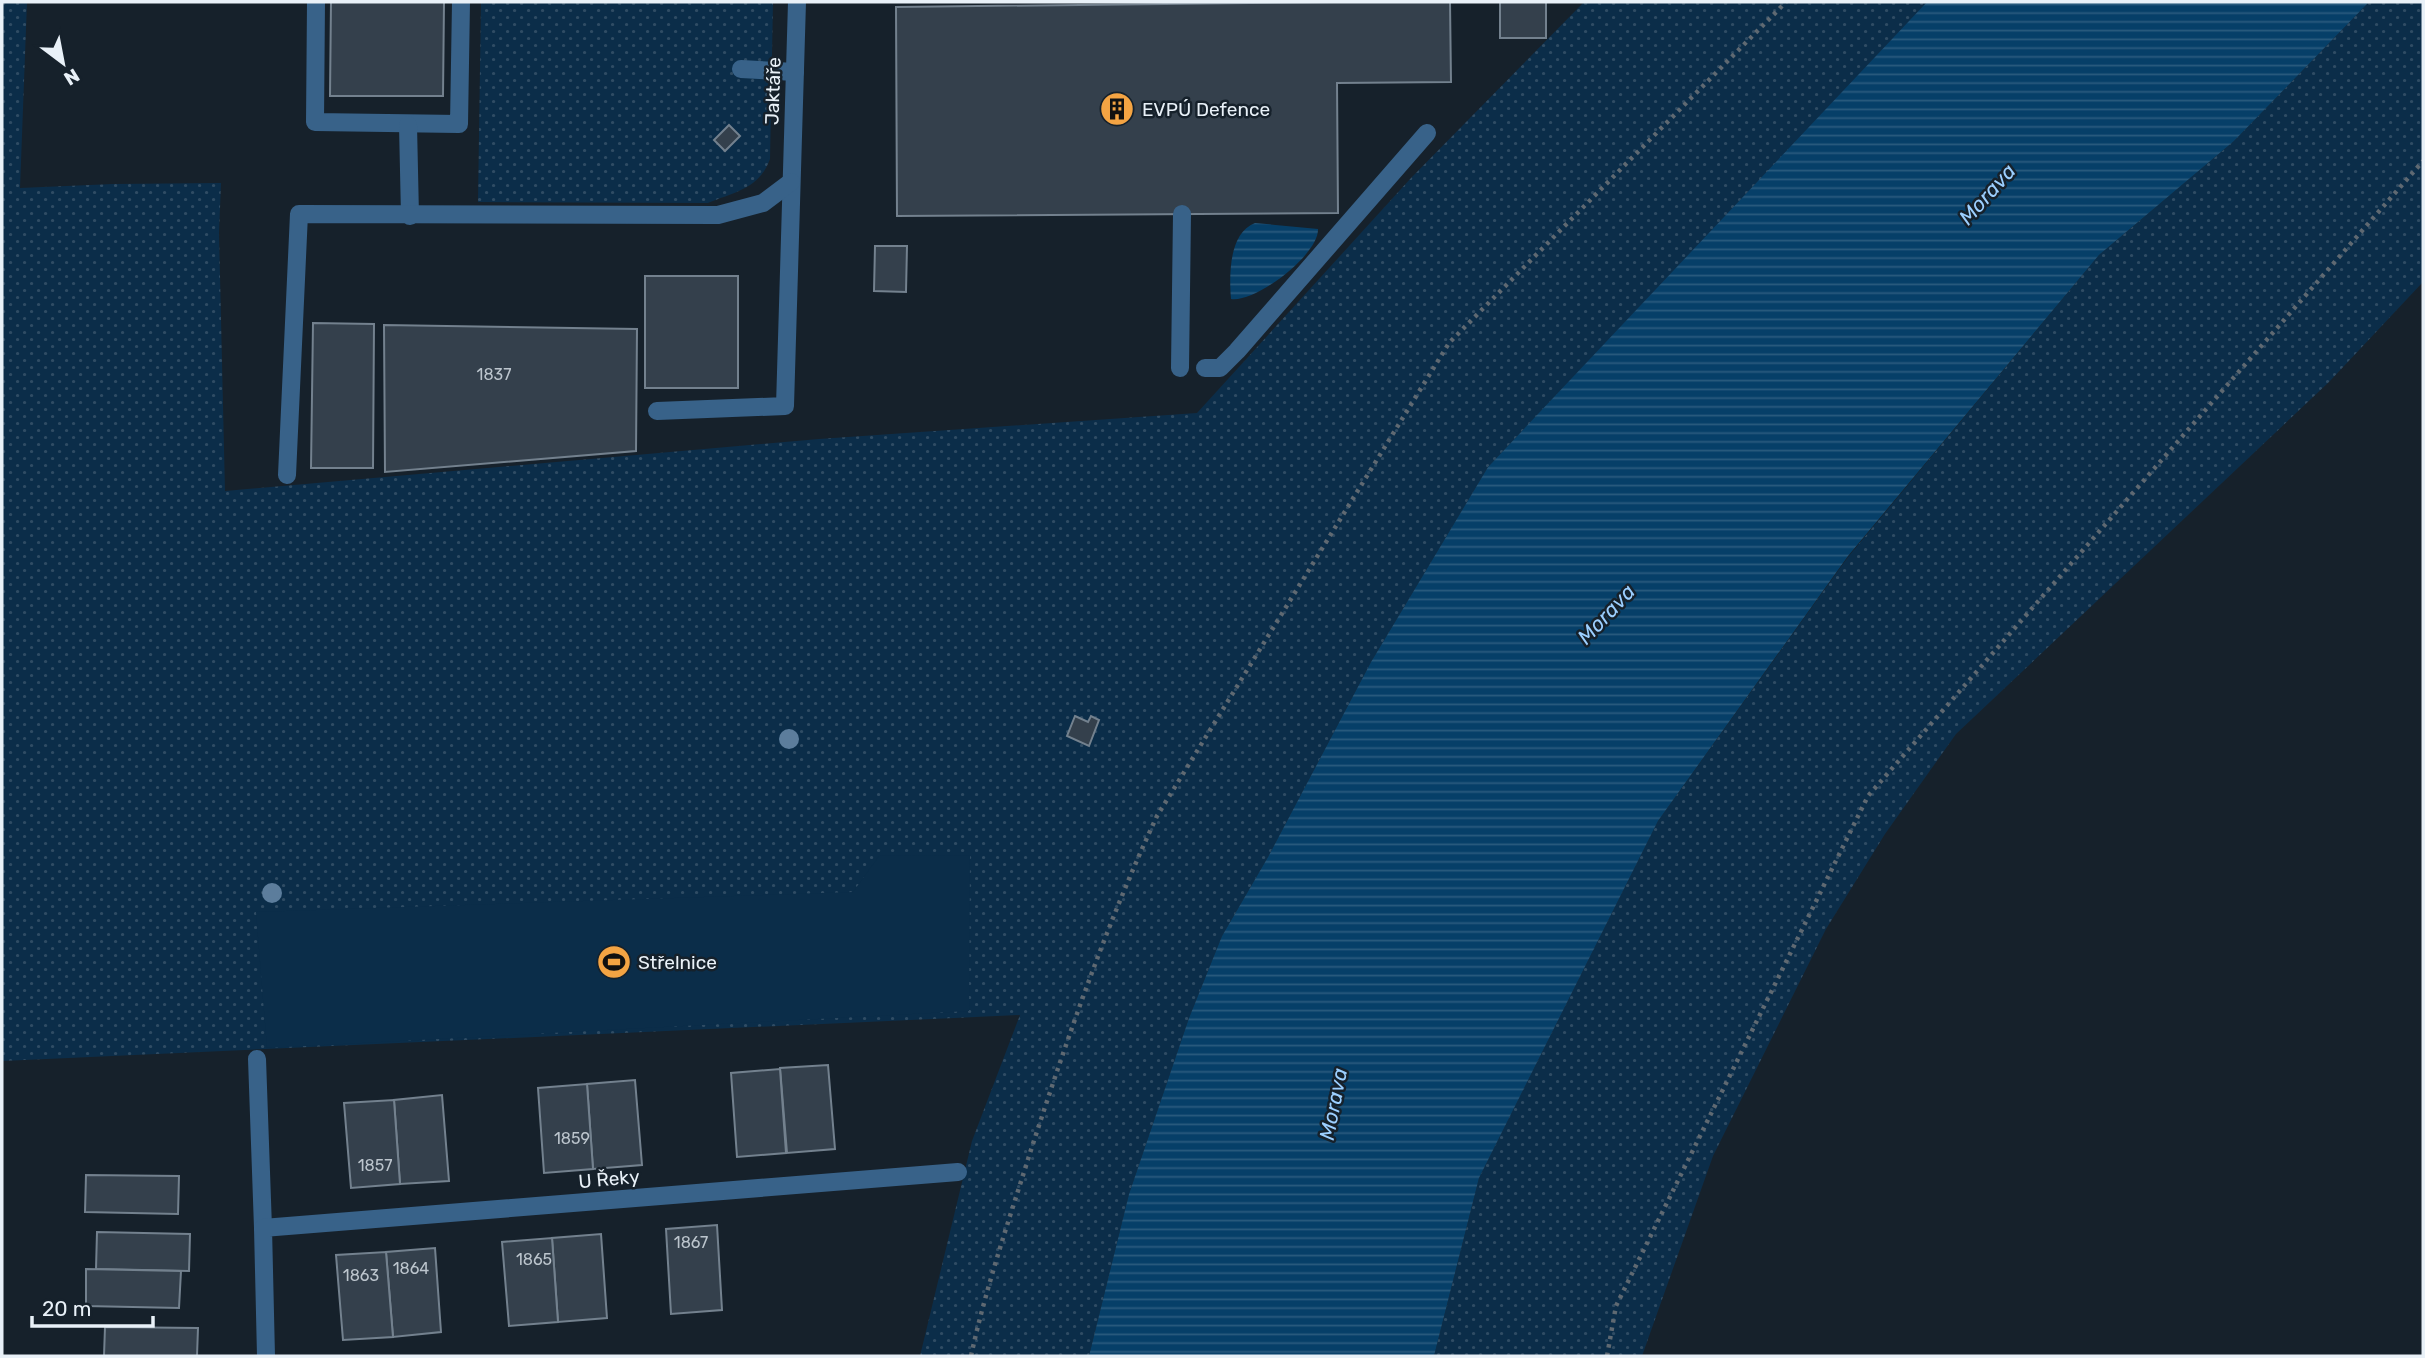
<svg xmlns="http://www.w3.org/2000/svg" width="2425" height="1358" font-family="Rubik,sans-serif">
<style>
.grass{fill:url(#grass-dots)}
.park{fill:#0b2d49}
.water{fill:url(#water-rules)}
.building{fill:#34404c;stroke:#73818e;stroke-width:2}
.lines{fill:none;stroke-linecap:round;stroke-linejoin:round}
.path{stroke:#5f6972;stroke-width:4.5;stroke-dasharray:3.5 5;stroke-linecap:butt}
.service{stroke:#386289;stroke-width:18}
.minor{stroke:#386289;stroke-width:18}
.tree{fill:#5c7d9c}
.labels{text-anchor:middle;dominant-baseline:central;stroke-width:5;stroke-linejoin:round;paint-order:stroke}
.number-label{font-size:16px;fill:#bcc5cd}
.street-label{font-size:19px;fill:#e9f1f8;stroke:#16212b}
.poi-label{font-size:19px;fill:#e9f1f8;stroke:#16212b;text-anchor:start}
.water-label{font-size:21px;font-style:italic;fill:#9ccfff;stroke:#16212b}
</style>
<defs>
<pattern id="grass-dots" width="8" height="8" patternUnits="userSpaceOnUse" patternTransform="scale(1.75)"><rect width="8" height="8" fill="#0b2d49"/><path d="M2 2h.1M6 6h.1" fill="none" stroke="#2f4c64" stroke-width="1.8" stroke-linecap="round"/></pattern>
<pattern id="water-rules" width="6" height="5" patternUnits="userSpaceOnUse" patternTransform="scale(1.75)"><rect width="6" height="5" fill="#063f68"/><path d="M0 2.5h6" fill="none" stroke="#2a5b7e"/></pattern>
</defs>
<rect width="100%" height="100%" fill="#16212b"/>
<g class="grass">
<path d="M2 2H27L20 188 113 184 221 183 219 233 225 491 819 439 1197 413 1411 178 1584 2H1929L1488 467 1371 662 1268 857 1222 936 1189 1018 1129 1194 1089 1356H920L972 1141 1020 1015 2 1061Z"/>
<path d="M481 2H773L770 159C759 189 735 192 708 203L478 202Z"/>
<path d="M2369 2H2423V282L2329 382 1956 734 1885 834 1826 929 1713 1156 1642 1356H1434L1479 1178 1658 821 1848 557 2099 255 2234 141Z"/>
</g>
<path class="park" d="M970 855 969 1011 267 1048 256 912 853 892 879 856Z"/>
<g class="water">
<path d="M1927 2H2369L2234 141 2099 255 1848 556 1658 821 1479 1178 1434 1356H1089L1129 1194 1189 1018 1222 936 1268 857 1371 662 1488 467Z"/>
<path d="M1255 223 1318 229C1319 255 1255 303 1231 299 1229 274 1229 233 1255 223Z"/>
</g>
<g class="building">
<path d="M331 2H444L443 96H330Z"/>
<path d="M1335 2H1450L1451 82 1337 83 1338 213 897 216 896 7Z"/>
<rect x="1500" y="2" width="46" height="36"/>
<path d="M729 125 740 136 725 151 714 140Z"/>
<path d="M875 246H907L906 292 874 291Z"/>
<rect x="645" y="276" width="93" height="112"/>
<path d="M313 323 374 324 373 468H311Z"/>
<path d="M384 325 637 329 636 451 385 472Z"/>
<path d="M1075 716 1088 722 1091 716 1099 720 1089 746 1067 736Z"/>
<path d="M828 1065 835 1149 787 1153 780 1068Z"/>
<path d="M780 1069 786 1153 737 1157 731 1073Z"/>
<path d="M635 1080 642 1165 593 1169 587 1084Z"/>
<path d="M587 1084 593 1169 544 1173 538 1088Z"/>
<path d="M442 1095 449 1181 400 1184 394 1100Z"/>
<path d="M394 1100 400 1184 351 1188 344 1103Z"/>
<path d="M86 1175 179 1176 178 1214 85 1212Z"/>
<path d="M717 1225 722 1310 671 1314 666 1229Z"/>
<path d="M97 1232 190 1234 189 1271 96 1269Z"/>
<path d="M601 1234 607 1318 558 1322 552 1238Z"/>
<path d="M552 1238 558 1322 509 1326 502 1242Z"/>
<path d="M435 1248 441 1332 393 1337 386 1252Z"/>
<path d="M386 1252 393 1337 343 1340 336 1255Z"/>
<path d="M86 1269 181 1271 179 1308 86 1306Z"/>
<path d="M105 1327 198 1328 197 1356H104Z"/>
</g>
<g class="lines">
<g class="path">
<path d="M971 1356C986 1287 1009 1220 1030 1153 1067 1039 1106 925 1157 816L1449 343 1786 2"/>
<path d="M1607 1356 1616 1306 1868 796 2423 161"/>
</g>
<g class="service">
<path d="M316 2 315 122 459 124 461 2"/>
<path d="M741 69 795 72"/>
<path d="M408 125 410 216"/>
<path d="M1180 368 1182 214"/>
<path d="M1205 368H1220L1237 351 1427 133"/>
<path d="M657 411 785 406 797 2"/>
<path d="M287 475 299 214 718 215 763 203 791 182"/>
</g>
<g class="minor">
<path d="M257 1059 263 1228"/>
<path d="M266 1356 263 1228 958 1172"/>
</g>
</g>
<g class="tree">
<circle cx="789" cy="739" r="10"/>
<circle cx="272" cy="893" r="10"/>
</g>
<defs>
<g id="building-disc" transform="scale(1.75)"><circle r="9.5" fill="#f4a443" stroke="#16212b"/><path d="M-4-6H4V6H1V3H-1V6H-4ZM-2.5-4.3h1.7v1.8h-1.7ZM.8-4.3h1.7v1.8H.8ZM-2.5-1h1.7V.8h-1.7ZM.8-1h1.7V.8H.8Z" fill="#111"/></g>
<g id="stadium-disc" transform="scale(1.75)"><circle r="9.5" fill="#f4a443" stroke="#16212b"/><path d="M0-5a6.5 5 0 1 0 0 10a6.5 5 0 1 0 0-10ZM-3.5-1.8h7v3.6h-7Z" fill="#111"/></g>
</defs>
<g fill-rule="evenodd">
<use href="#building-disc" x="1117" y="109"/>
<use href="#stadium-disc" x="614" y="962"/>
</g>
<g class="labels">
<g class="number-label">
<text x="494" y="374">1837</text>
<text x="572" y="1138">1859</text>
<text x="375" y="1165">1857</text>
<text x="691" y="1242">1867</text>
<text x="534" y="1259">1865</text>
<text x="411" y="1268">1864</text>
<text x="361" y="1275">1863</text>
</g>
<g class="street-label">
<text transform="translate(773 91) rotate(-88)">Jaktáře</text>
<text transform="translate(609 1179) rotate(-5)">U Řeky</text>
</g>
<g class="poi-label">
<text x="1142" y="109">EVPÚ Defence</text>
<text x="638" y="962">Střelnice</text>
</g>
<g class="water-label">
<text transform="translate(1987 194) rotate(-48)">Morava</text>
<text transform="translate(1606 614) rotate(-47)">Morava</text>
<text transform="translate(1333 1104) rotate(-79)">Morava</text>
</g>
</g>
<rect width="2425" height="1358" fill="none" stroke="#e9f1f8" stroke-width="7"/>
<g transform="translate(63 63) rotate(148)" stroke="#16212b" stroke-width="5" paint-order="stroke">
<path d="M0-5L12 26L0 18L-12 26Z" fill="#e9f1f8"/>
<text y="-10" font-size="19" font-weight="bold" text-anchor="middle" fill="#e9f1f8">N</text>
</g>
<path d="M32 1316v10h121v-10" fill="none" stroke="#e9f1f8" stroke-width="3.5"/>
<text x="42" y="1316" font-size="21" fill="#e9f1f8" stroke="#16212b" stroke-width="5" paint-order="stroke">20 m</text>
</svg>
